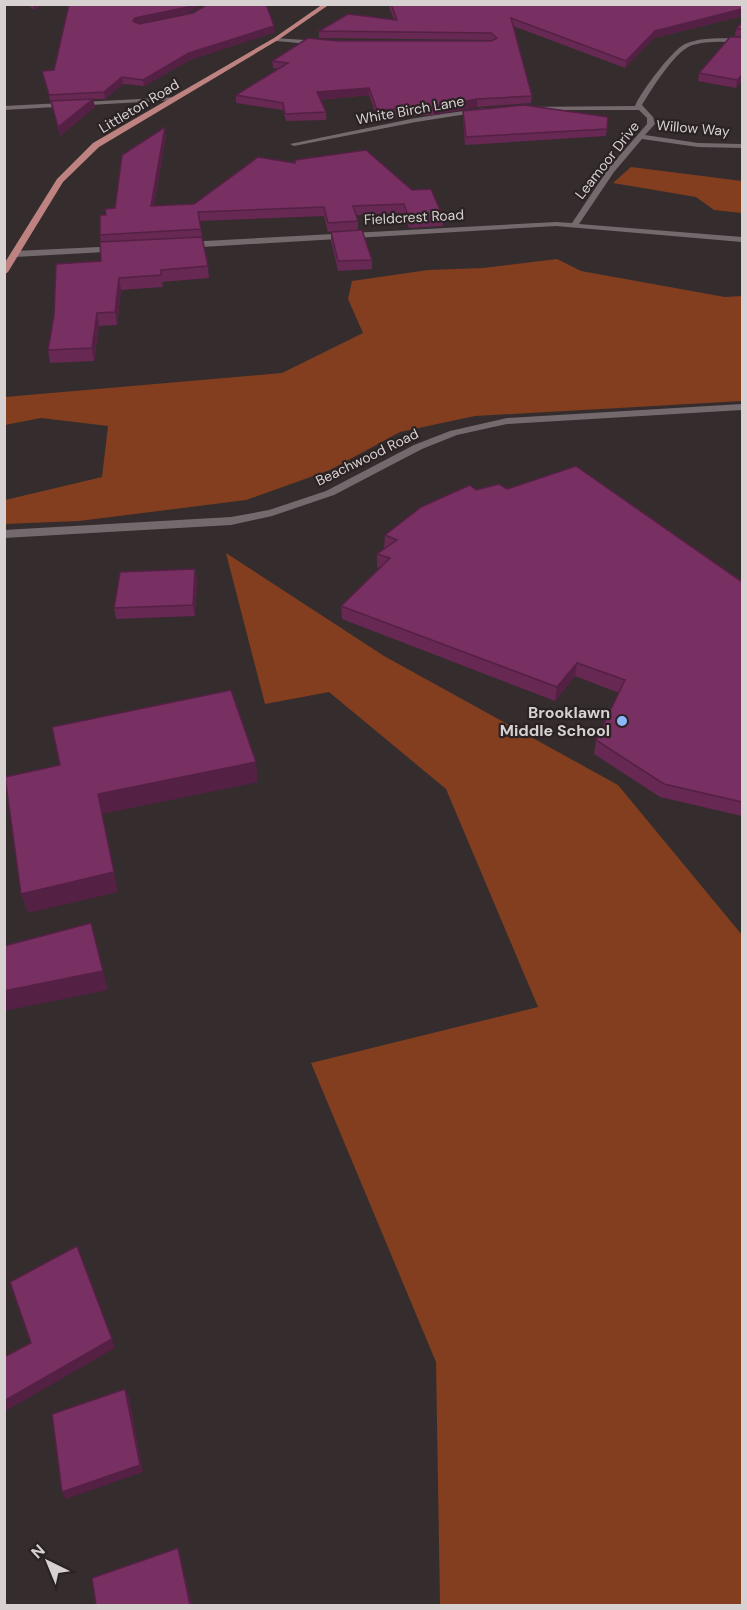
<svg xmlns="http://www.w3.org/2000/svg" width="747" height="1610" font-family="'DM Sans',sans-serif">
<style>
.green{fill:#823e1e}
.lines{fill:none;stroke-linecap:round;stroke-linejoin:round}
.minor{fill:#746a6d;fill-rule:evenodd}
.major{fill:#be8381;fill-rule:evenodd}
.wall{fill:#672853}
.shaded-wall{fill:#542144}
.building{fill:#782f61;stroke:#542144;stroke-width:1.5}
.poi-dot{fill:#8bb9fc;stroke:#2b2224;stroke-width:2}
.labels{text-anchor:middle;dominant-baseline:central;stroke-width:4.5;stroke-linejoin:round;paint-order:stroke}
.far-street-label{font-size:14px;fill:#d7d1d2;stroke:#2b2224}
.poi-label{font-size:16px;font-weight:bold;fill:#d7d1d2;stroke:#2b2224;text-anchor:end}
</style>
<rect width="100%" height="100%" fill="#352c2e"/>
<g class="green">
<path d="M631 167 742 181V213L714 210 696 197 613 183Z"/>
<path d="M557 259 581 271 725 297 742 296V401L475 416 400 432 330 470 246 500 79 521 5 524V500L102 477 108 426 41 418 5 425V397L282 373 363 333 348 299 352 281 428 270 483 268Z"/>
<path d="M226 553 384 656 618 785 742 935V1605H440L436 1362 311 1063 538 1007 446 789 329 692 265 704Z"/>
</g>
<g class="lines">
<g class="minor">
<path d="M274 38 321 41 324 43 321 45 276 41Z"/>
<path d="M742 38V42C725 42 706 40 690 46 674 53 651 90 642 105L653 117 655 124 645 135 698 143 742 144V148L698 147 642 139 614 172 579 224 742 237V242L556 226 186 248 182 245 186 242 556 222 572 223 608 169 647 124V118L639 110H520L518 107 635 106C640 93 672 50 685 44 703 36 723 39 742 38Z"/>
<path d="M178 97 176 100 4 110V106Z"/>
<path d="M484 108 486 111 416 122 294 146 290 144 416 118Z"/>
<path d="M120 246 124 249 123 251 15 257 11 254 15 251Z"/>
<path d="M742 404V410L507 424 457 435 422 449 334 495 272 516 231 525 4 538V530L231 517 269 510 326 491 414 445 450 431 507 418Z"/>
</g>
<path class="major" d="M323 4H330L278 40 99 147 63 182 8 272 4 275V264L57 179 93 143 274 38Z"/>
</g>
<g class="wall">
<path d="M27 4H42L34 10Z"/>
<path d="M69 4 188 13 137 23 139 24 275 32 190 60 144 86 123 84 105 99H93L95 107 60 136 42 71 54 70Z"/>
<path d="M388 4H742V16L654 38 625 68 513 26 532 96 531 103 477 107 434 115 377 117 369 95 320 100 326 112V120L286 121 283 110 236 103V95L279 69 273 68 272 61 338 41H492L491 40 319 38V31L394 20Z"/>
<path d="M742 22V36H735L736 29Z"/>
<path d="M699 73 742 81 736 88 698 81Z"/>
<path d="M463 111 607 129 606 136 465 145 463 118Z"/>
<path d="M166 135 154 206 194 204 258 157 443 217V226L409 228 403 213 356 215 358 221V230L372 260V269L338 271 331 241V232L339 231 328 232 324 216 199 221 208 266 209 278 162 282 163 287 121 290 117 325 99 326 94 361 50 363 48 350 101 261V242L100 235 106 215 115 208Z"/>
<path d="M507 489 742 582V816L660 797 594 754 596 740 619 693 575 676 555 701 342 619 341 606 380 568 377 567V554L384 548 385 535 476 490Z"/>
<path d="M195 569 197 580 195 616 116 619 114 608Z"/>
</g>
<g class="shaded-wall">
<path d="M33 4H42L34 10Z"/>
<path d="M192 4H203L188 13 136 24 133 21 135 18Z"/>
<path d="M742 9V16L654 38 625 68 626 61 655 31Z"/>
<path d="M274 26 275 32 190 60 144 86 143 80 189 53Z"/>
<path d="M742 75V81L736 88 737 80Z"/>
<path d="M122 77 123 84 105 99 104 92Z"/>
<path d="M369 88V95L318 100 317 92Z"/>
<path d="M93 99 95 107 60 136 58 127Z"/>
<path d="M477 99V107L434 115V107Z"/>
<path d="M165 127 166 135 152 216 151 206Z"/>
<path d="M119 278 121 290 117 325 115 312Z"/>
<path d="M97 313 99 326 94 361 92 348Z"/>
<path d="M195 569 197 580 195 616 193 605Z"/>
<path d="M577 663 575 676 555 701 557 687Z"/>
<path d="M256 762 258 782 102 814 118 892 28 913 21 894 98 794Z"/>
<path d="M91 923 108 990 4 1011V991Z"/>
<path d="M77 1246 115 1348 4 1412V1401Z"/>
<path d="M125 1389 129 1397 143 1472 66 1499 62 1492Z"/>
<path d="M178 1548 180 1555 192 1605H190Z"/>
</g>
<g class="building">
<path d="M69 4H192L188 7 135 18 133 21 139 24 193 13 208 4H266L274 26 189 53 143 80 122 77 104 92 49 95 42 71 54 70Z"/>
<path d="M391 4H742V9L655 31 626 61 511 18 532 96 477 99 434 107 377 110 369 88 317 92 326 112 285 114 283 103 236 95 288 63 272 61 308 38 338 41H491L497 38 491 33 319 31 348 14 397 20Z"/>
<path d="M742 22V29H736Z"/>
<path d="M730 37H742V75L737 80 699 73Z"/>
<path d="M93 99 58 127 51 101Z"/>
<path d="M524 105 608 117 607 129 466 137 463 111Z"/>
<path d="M165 127 151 206 194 204 258 157 295 163V160L366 150 412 190 431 189 443 217 409 218 404 204 353 206 358 221 328 223 324 207 198 212 201 229 100 235V215H106L105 209 115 208 122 155Z"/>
<path d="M362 230 372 260 338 261 331 232Z"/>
<path d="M202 237 208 266 161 270V275L119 278 115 312 97 313 92 348 48 350 54 315 56 264 101 261 100 242Z"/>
<path d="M576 466 742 582V802L664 784 596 740 625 680 577 663 557 687 341 606 390 558 377 554 397 540 385 535 421 507 470 485 476 490 499 484 507 489Z"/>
<path d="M195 569 193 605 114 608 120 572Z"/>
<path d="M231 690 256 762 98 794 114 872 21 894 5 777 60 765 52 727Z"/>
<path d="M91 923 103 971 4 991V946Z"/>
<path d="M77 1246 112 1339 4 1401V1357L31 1343 10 1282Z"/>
<path d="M125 1389 140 1465 62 1492 52 1414Z"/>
<path d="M178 1548 190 1605H96L92 1578Z"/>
</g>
<circle class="poi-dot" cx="622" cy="721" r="6"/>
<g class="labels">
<g class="far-street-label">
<text transform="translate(139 106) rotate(-31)">Littleton Road</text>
<text transform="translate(410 110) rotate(-10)">White Birch Lane</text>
<text transform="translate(693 128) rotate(5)">Willow Way</text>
<text transform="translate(607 160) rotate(-52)">Leamoor Drive</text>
<text transform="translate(414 217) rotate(-3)">Fieldcrest Road</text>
<text transform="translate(367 457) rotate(-26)">Beachwood Road</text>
</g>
<g class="poi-label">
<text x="610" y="712">Brooklawn<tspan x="610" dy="18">Middle School</tspan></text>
</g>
</g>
<rect width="747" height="1610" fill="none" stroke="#d7d1d2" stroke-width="12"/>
<g transform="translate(48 1562) rotate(317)" stroke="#2b2224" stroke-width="4.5" paint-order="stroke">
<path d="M0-4.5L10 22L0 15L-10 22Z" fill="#d7d1d2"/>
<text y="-9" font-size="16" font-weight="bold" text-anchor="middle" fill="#d7d1d2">N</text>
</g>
</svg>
